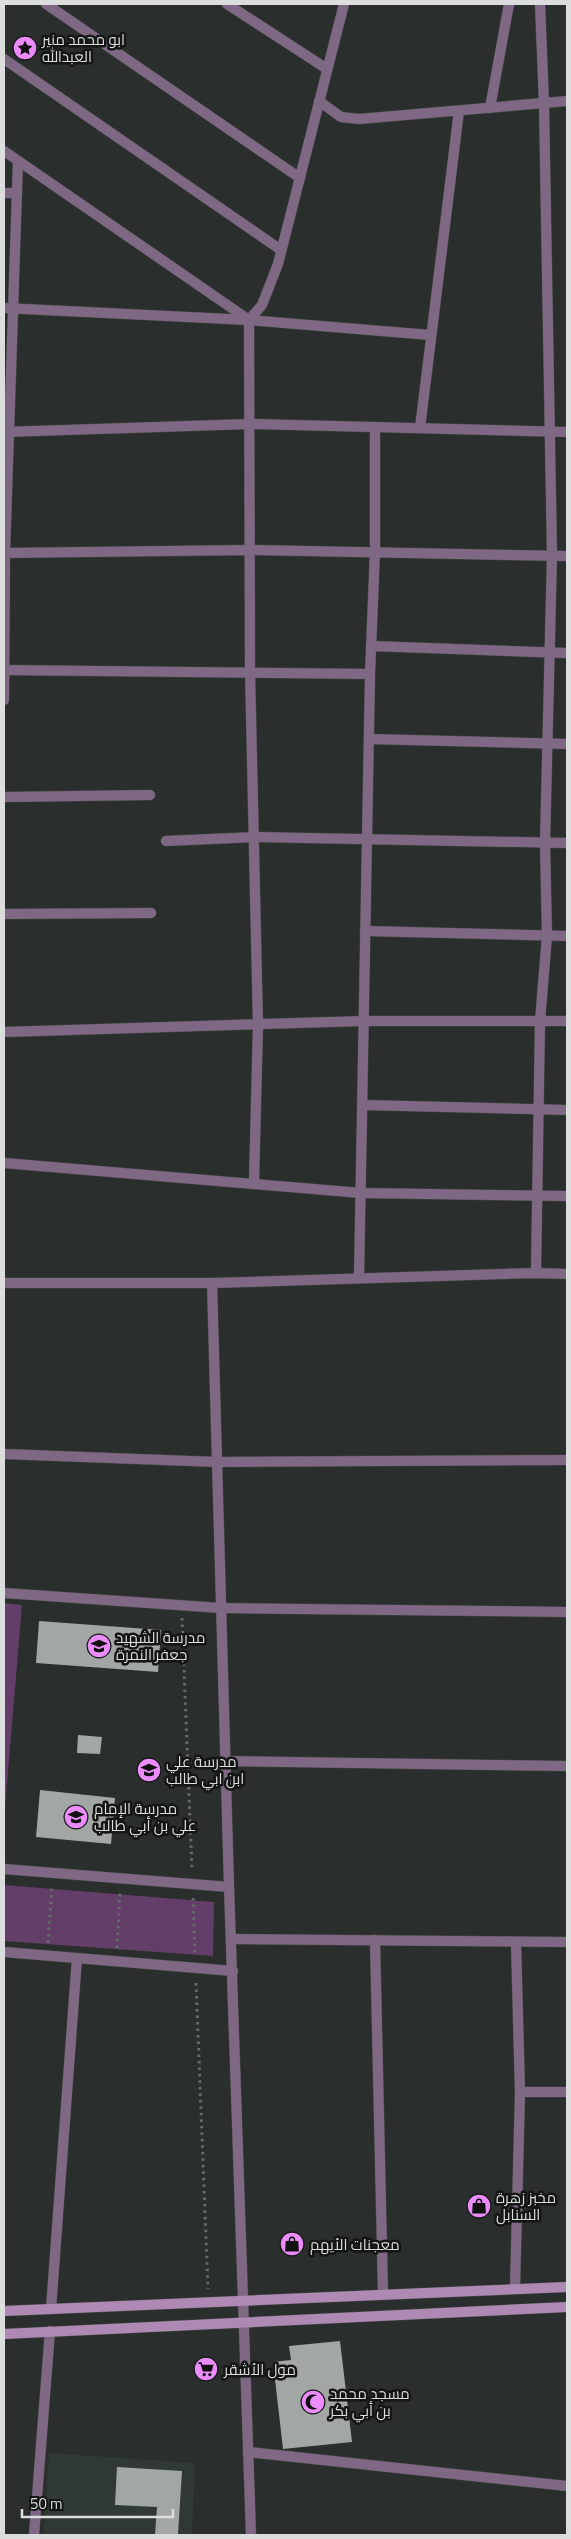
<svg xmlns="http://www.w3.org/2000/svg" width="571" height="2539" font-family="'Titillium Web',Cairo,sans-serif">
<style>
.built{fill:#303934}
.green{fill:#633e68}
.building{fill:#a2a7a5}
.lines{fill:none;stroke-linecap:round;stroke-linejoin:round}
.minor-casing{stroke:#464a48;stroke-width:11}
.tertiary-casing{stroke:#464a48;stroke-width:11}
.secondary-casing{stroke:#464a48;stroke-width:11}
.path{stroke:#676b69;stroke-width:3;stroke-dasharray:2.5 4;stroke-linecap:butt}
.minor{stroke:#7f6883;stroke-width:10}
.tertiary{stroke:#7f6883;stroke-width:10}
.secondary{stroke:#ae89b3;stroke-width:10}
.labels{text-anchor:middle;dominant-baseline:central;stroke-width:5;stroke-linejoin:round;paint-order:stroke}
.poi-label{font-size:15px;fill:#dbdedd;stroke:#141615;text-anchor:start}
</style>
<rect width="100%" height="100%" fill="#2a2e2c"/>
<path class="built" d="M49 2453 195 2463 192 2535H43Z"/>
<g class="green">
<path d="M4 1603 22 1605 4 1820Z"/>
<path d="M4 1885 214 1902 213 1956 4 1941Z"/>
</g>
<g class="building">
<path d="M39 1621 161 1630 158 1672 36 1663Z"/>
<path d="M78 1735 102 1737 100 1754 77 1753Z"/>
<path d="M40 1790 115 1798 111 1844 36 1837Z"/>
<path d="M340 2341 352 2442 283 2449 273 2362 291 2360 289 2346Z"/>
<path d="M117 2467 182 2471 178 2535H155L157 2507 115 2505Z"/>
</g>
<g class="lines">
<g class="minor-casing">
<g id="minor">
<path d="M46 4 300 178"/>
<path d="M227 4 327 69"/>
<path d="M4 59 281 250"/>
<path d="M319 101 341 117 359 119 567 101"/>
<path d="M490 108 509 4"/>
<path d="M4 151 249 320 250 671 258 1025 254 1182"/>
<path d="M4 193H17"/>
<path d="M4 308 249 320 430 335"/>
<path d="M249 320 262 305 278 264 344 4"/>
<path d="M420 428 459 111"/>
<path d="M4 553 249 550 567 556"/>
<path d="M371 646 567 653"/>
<path d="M4 670 370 674"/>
<path d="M4 700 5 553 18 161"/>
<path d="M369 739 567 744"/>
<path d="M4 797 150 795"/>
<path d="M166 841 256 837 567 843"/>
<path d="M4 914 151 913"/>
<path d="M365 931 567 936"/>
<path d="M4 1032 364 1021H567"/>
<path d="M363 1105 567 1110"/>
<path d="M4 1163 361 1193 567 1196"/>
<path d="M536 1273 540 1021 547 936 545 843 552 555 544 103 540 4"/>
<path d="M359 1278 370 674 375 551V427"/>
<path d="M212 1283 229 1887 251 2535"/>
<path d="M4 1454 217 1462 567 1460"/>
<path d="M4 1593 221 1608 567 1612"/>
<path d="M225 1761 567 1766"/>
<path d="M4 1869 229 1887"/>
<path d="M231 1939 567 1942"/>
<path d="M375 1940 383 2293"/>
<path d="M516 1942 520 2092H567"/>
<path d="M4 1952 233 1971"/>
<path d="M515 2288 520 2092"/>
<path d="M51 2309 77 1958"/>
<path d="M248 2452 567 2486"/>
<path d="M34 2535 50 2331"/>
</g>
</g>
<g class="tertiary-casing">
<g id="tertiary">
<path d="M4 432 250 424 567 432"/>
<path d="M4 1283H212L536 1273 567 1274"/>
</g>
</g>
<g class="secondary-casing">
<g id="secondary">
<path d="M4 2311 567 2287"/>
<path d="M4 2334 567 2307"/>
</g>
</g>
<g class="path">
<path d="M182 1618 192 1870"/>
<path d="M193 1898 195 1954"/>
<path d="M48 1943 52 1887"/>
<path d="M117 1948 120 1892"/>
<path d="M196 1983 208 2289"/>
</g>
<use href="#minor" class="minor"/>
<use href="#tertiary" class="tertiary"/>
<use href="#secondary" class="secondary"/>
</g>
<defs>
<g id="sight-disc" transform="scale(1.25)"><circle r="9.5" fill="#ec8cfa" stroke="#141615"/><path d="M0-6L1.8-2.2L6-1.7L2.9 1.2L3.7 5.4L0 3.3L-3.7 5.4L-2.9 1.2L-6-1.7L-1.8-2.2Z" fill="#111"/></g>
<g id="school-disc" transform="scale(1.25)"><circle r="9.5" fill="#ec8cfa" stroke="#141615"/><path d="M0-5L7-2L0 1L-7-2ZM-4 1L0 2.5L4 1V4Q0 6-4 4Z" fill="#111"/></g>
<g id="shop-disc" transform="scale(1.25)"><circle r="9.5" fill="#ec8cfa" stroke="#141615"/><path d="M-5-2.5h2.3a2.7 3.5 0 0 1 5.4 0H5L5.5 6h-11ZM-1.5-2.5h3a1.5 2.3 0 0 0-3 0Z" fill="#111"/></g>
<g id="supermarket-disc" transform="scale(1.25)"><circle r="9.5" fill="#ec8cfa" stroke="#141615"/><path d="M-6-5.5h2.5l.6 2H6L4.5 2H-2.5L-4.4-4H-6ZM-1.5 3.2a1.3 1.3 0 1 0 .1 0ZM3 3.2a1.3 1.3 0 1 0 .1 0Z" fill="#111"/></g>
<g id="mosque-disc" transform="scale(1.25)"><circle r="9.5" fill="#ec8cfa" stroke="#141615"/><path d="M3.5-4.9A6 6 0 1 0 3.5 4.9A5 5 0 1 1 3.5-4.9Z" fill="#111"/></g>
</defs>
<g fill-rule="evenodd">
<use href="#sight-disc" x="25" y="48"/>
<use href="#school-disc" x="99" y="1646"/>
<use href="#school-disc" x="149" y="1770"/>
<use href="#school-disc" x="76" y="1817"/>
<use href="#shop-disc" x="479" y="2206"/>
<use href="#shop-disc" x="292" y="2244"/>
<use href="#supermarket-disc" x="206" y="2369"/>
<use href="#mosque-disc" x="313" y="2402"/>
</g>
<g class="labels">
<g class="poi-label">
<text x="42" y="39">ابو محمد منير<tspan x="42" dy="17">العبدالله</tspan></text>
<text x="116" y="1637">مدرسة الشهيد<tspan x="116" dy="17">جعفر النمرة</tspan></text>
<text x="166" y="1761">مدرسة علي<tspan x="166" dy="17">ابن ابي طالب</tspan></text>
<text x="94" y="1808">مدرسة الإمام<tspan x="94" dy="17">علي بن أبي طالب</tspan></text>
<text x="496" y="2197">مخبز زهرة<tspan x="496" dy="17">السنابل</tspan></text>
<text x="310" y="2244">معجنات الأيهم</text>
<text x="224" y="2369">مول الأشقر</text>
<text x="330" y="2393">مسجد محمد<tspan x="330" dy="17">بن أبي بكر</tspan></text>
</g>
</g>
<rect width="571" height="2539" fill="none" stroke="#dbdedd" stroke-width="10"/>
<path d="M22 2509v8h151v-8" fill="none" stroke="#dbdedd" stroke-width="2.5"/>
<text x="30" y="2509" font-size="15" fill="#dbdedd" stroke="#141615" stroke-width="4" paint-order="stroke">50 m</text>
</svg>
